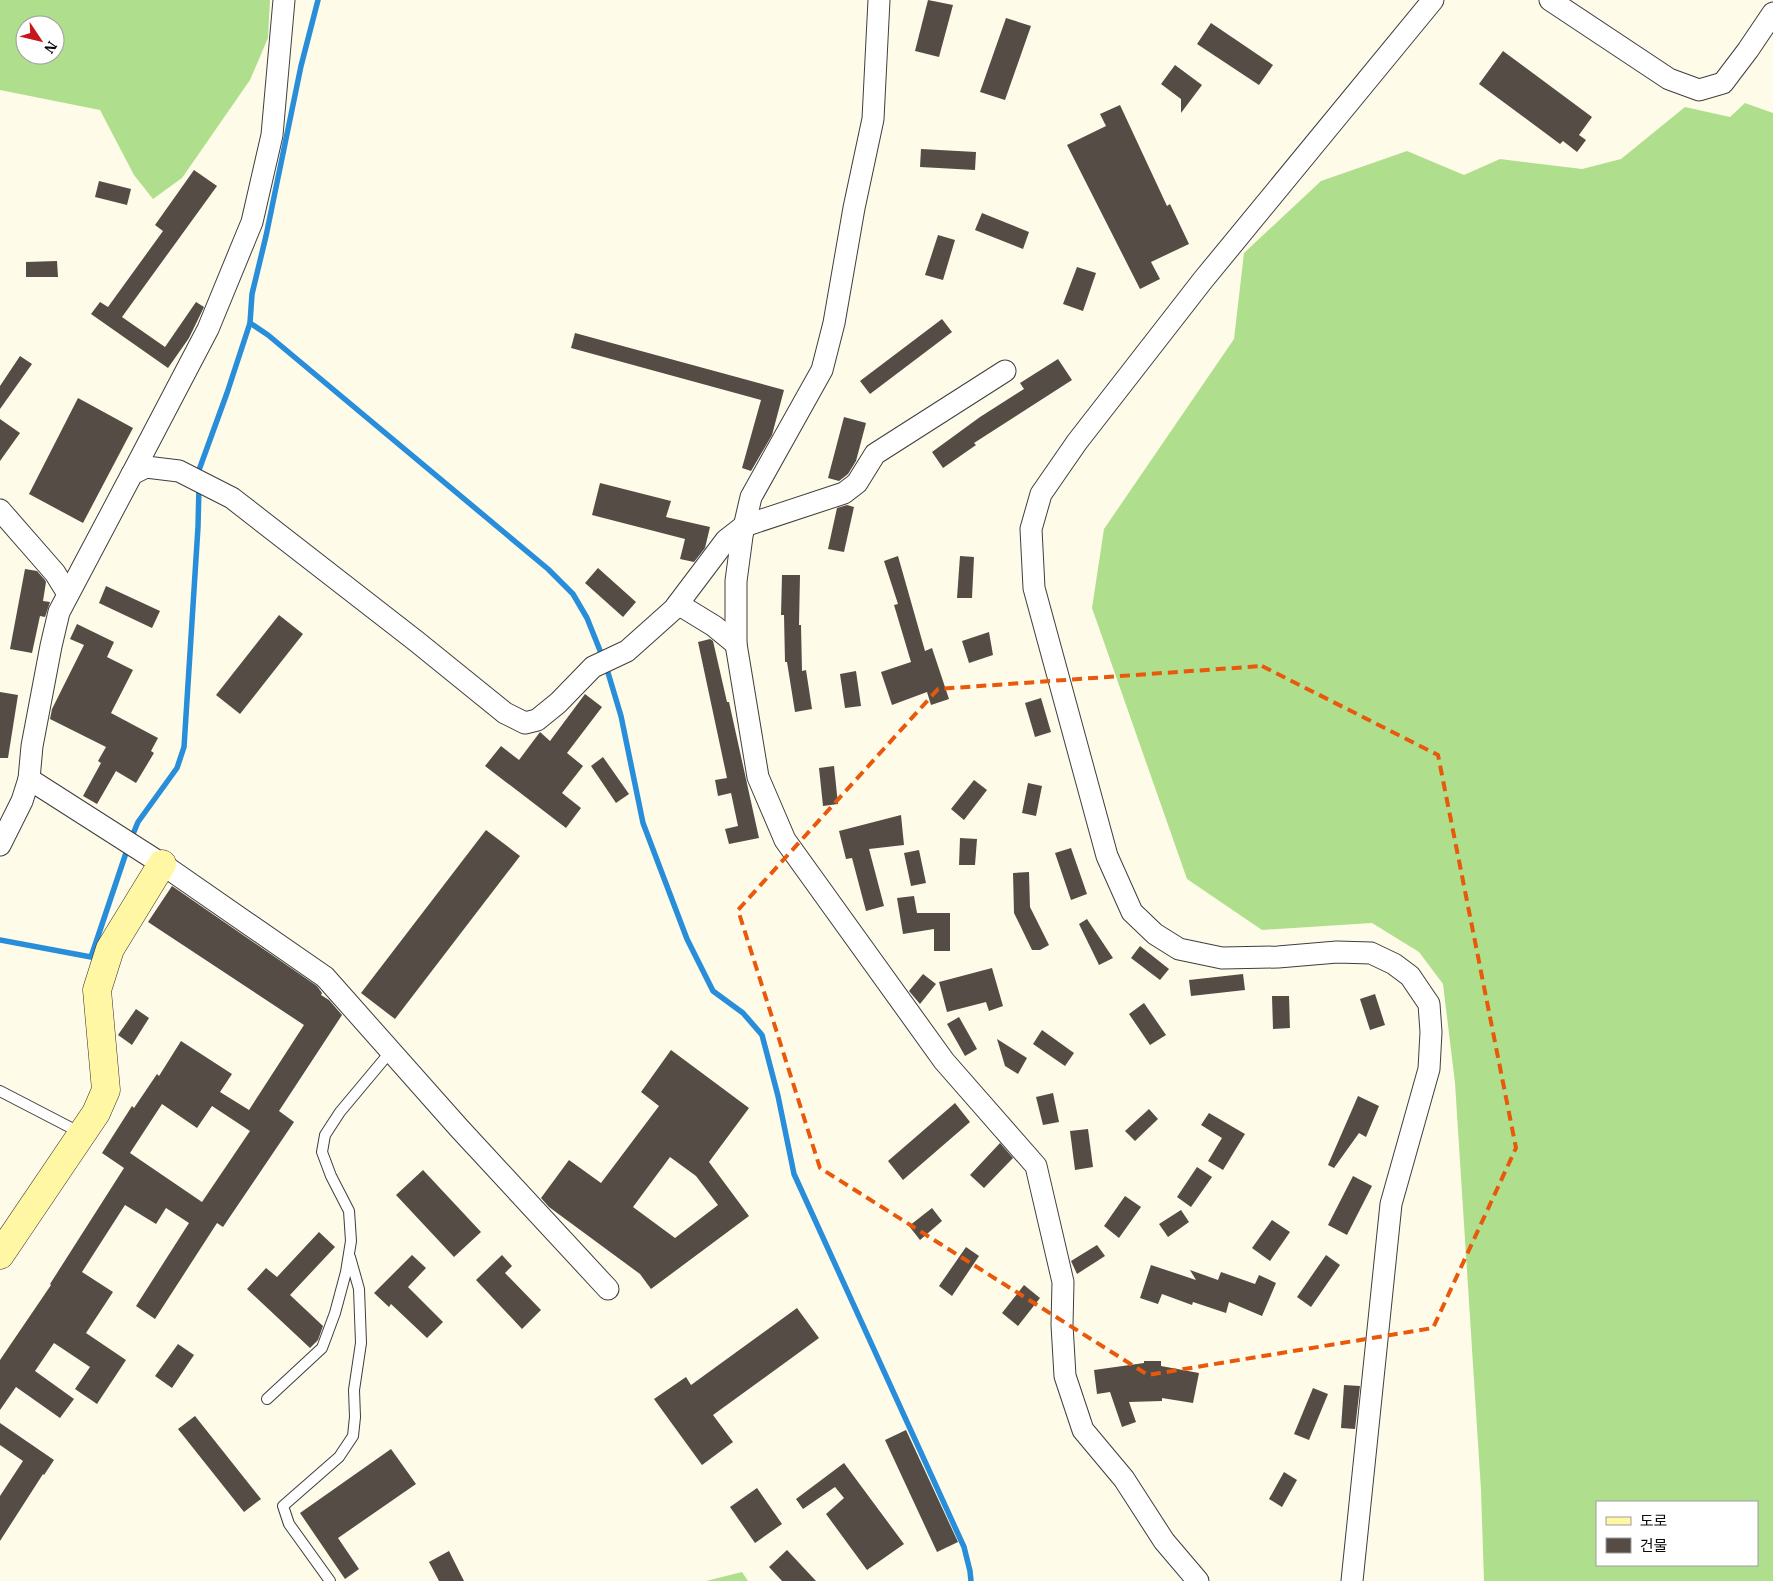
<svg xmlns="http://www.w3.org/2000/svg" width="1773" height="1581" font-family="'IBM Plex Serif','Noto Sans KR',serif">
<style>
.forest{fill:#afdf8d;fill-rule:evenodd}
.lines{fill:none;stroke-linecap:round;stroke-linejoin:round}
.stream{stroke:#288eda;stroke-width:5.5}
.building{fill:#554c46;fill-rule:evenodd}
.lane-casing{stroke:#3e3e3e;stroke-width:12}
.street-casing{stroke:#3e3e3e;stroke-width:23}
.secondary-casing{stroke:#2d2d2d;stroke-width:29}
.lane{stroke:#fff;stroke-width:10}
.street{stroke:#fff;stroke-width:21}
.secondary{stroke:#fff7a4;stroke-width:28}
.marked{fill:none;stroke:#e8590c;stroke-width:4;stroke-dasharray:10 6;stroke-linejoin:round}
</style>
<rect width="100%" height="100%" fill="#fffbe9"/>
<g class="forest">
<path d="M0 0H270L268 38 250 80 182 178 153 199 134 175 100 110 0 90ZM25 25H55V55H25Z"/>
<path d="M1745 103 1773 113V1581H1484L1481 1490 1455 1083 1443 984 1419 952 1372 923 1262 930 1187 879 1092 608 1104 529 1234 339 1244 253 1321 181 1407 151 1464 175 1500 159 1582 169 1621 159 1685 107 1730 117ZM1757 1502V1565H1597V1502Z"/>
<path d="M742 1572 748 1581H706Z"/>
</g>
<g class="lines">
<g class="stream">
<path d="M318 0 301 66 266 236 252 294 250 323 268 335 548 569 573 594 587 618 603 658"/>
<path d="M199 477V470L227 393 250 323"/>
<path d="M606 666 621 716 643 823 687 939 713 991 743 1013 762 1035 778 1096 794 1174 964 1547 970 1571 971 1581"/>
<path d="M131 839 138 822 177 768 184 747 198 527 199 486"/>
<path d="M0 940 91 957 128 847"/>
</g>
</g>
<g class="building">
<path d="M928 0 953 5 939 57 915 51Z"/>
<path d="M1006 18 1031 26 1005 100 980 92Z"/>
<path d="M1211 23 1273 65 1259 85 1197 44Z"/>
<path d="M1503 51 1592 117 1579 135 1586 140 1577 152 1563 141 1560 144 1479 84Z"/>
<path d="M1175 65 1202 85 1181 113V99L1161 84Z"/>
<path d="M1120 105 1167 206 1170 204 1189 244 1151 262 1160 279 1140 289 1067 145 1106 126 1100 114Z"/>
<path d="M921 149 976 152 975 170 920 167Z"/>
<path d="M194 170 217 186 122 317 165 347 196 302 204 307 189 338 168 368 91 314 100 302 108 307 163 231 155 225Z"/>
<path d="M99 181 131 189 127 205 95 197Z"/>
<path d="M982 213 1029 232 1023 249 975 230Z"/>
<path d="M938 235 955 240 943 280 925 275Z"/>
<path d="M57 261 58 277H26V262Z"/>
<path d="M1077 267 1096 273 1083 311 1063 304Z"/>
<path d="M942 319 952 332 870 394 860 381Z"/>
<path d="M575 333 784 390 772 435 751 471 742 468 761 400 571 348Z"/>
<path d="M20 356 32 364 0 409V386Z"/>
<path d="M1058 359 1072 380 974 443 976 445 943 468 932 452 980 417 1024 389 1020 383Z"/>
<path d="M78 398 133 428 83 523 29 494Z"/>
<path d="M844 417 866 423 856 461 848 474 839 481 828 478Z"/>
<path d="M0 419 20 433 0 461Z"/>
<path d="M600 483 671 501 666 517 710 527 705 548 694 562 680 559 685 539 592 515Z"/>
<path d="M847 505 854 507 844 552 828 549 837 508Z"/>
<path d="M898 556 925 651 932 648 949 699 931 705 927 692 892 705 881 672 911 662 894 605 898 604 884 561Z"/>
<path d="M960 556 974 557 972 598H957Z"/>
<path d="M598 568 636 602 623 617 585 583Z"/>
<path d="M25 569 37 571 45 580 46 582 43 601 50 602 45 617 40 616 32 653 10 649Z"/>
<path d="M782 575H800L799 625H801L802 671 806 670 812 709 795 712 787 662H785L784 615H781Z"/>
<path d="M106 586 160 611 152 628 99 603Z"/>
<path d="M279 615 303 634 240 714 216 695Z"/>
<path d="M77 624 114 642 107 657 133 670 111 713 158 738 151 751 154 753 136 783 116 771 97 804 83 796 101 763 98 761 106 747 50 719 52 709 84 645 70 639Z"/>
<path d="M989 632 993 655 969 663 962 641Z"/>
<path d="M710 639 713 641 727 702H729L759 838 729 844 725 829 738 826 731 793 718 796 715 780 727 778 698 642Z"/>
<path d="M856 671 861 706 845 708 840 674Z"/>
<path d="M0 692 18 695 8 758H0Z"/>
<path d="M585 694 602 707 567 753 583 766 562 793 581 808 566 828 485 766 501 746 519 760 540 732 550 741Z"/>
<path d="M1041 698 1051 732 1035 737 1025 703Z"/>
<path d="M603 757 629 794 616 803 591 766Z"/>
<path d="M834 766 838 804 823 806 819 768Z"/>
<path d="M974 780 987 790 964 820 951 809Z"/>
<path d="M1028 783 1042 786 1036 816 1022 813Z"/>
<path d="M901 815 904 845 869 849 884 906 866 911 852 858 846 859 839 831Z"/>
<path d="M486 830 520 856 395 1019 361 993Z"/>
<path d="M960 838 977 839 975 865H959Z"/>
<path d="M1071 848 1087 894 1071 900 1055 853Z"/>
<path d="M919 850 926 883 911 886 904 853Z"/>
<path d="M1029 872 1030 907 1049 945 1040 950H1032L1014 913 1013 873Z"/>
<path d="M172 886 317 986 322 993 321 995 329 1000 342 1015 279 1111 294 1122 223 1227 217 1223 155 1319 136 1306 189 1223 166 1208 156 1224 125 1205 82 1272 113 1292 86 1333 126 1360 97 1404 75 1389 90 1367 54 1343 35 1371 74 1399 60 1418 16 1387 0 1410V1360L51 1285 50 1284 124 1168 102 1153 132 1106 134 1108 157 1074 159 1076 181 1041 232 1074 220 1092 249 1110 304 1025 148 922ZM162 1104 197 1128 212 1106 250 1131 202 1202 130 1153Z"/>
<path d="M914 896 917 913H950V951H934V929L903 934 897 898Z"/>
<path d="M1087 919 1113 958 1099 965 1079 924Z"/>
<path d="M1140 946 1169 969 1160 980 1131 958Z"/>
<path d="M992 968 1003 1006 989 1011 986 1002 947 1012 939 982Z"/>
<path d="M923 974 936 984 920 1004 909 991Z"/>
<path d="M1243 974 1245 990 1191 996 1189 980Z"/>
<path d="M1375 994 1385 1025 1370 1030 1360 999Z"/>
<path d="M1272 996H1289L1290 1028 1273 1029Z"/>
<path d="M1144 1003 1166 1035 1150 1045 1129 1014Z"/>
<path d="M136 1009 149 1018 132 1045 118 1035Z"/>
<path d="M959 1017 977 1049 965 1056 947 1024Z"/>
<path d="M1042 1030 1074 1053 1065 1066 1033 1044Z"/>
<path d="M997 1039 1027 1058 1018 1074 1005 1066Z"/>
<path d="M671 1050 749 1108 709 1162 749 1216 651 1289 640 1274 549 1207 541 1198 569 1160 601 1183 659 1106 641 1092ZM670 1157 696 1176 718 1205 675 1238 633 1207Z"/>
<path d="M1053 1093 1059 1122 1043 1125 1036 1097Z"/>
<path d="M1358 1096 1379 1106 1366 1137 1359 1133 1334 1168 1328 1165Z"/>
<path d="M955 1103 970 1122 903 1180 888 1161Z"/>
<path d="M1149 1109 1158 1119 1135 1141 1125 1131Z"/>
<path d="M1209 1113 1245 1134 1223 1170 1208 1161 1222 1138 1201 1125Z"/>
<path d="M1088 1129 1093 1167 1075 1170 1070 1131Z"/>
<path d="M1000 1143 1013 1158 984 1188 970 1175Z"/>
<path d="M1197 1167 1212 1177 1191 1207 1177 1197Z"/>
<path d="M423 1170 481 1232 454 1257 396 1195Z"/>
<path d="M1353 1176 1372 1186 1347 1235 1328 1225Z"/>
<path d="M1125 1196 1141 1207 1119 1238 1104 1226Z"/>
<path d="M932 1208 942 1221 920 1240 909 1226Z"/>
<path d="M1181 1210 1189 1222 1168 1237 1159 1224Z"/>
<path d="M1272 1220 1290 1232 1270 1261 1252 1248Z"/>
<path d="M319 1232 335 1247 290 1295 323 1326 318 1340 310 1348 247 1289 266 1268 277 1277Z"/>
<path d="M1097 1245 1105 1256 1077 1274 1071 1261Z"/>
<path d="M966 1247 979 1256 952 1296 939 1286Z"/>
<path d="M412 1255 426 1268 408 1287 443 1322 427 1338 391 1304 389 1307 374 1293Z"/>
<path d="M502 1255 512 1266 505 1273 541 1310 522 1329 476 1280Z"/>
<path d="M1326 1255 1340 1265 1311 1307 1297 1297Z"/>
<path d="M1151 1265 1196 1280 1190 1270 1218 1280 1221 1272 1255 1284 1259 1275 1276 1283 1262 1316 1229 1302 1226 1313 1193 1302 1192 1305 1162 1294 1158 1304 1140 1298Z"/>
<path d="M1024 1285 1040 1298 1018 1326 1002 1313Z"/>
<path d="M797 1308 819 1338 713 1415 733 1442 702 1465 654 1399 686 1377 691 1385Z"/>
<path d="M178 1344 194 1355 172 1388 155 1376Z"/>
<path d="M1144 1361H1161V1366L1199 1373 1193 1403 1162 1398V1401L1129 1402 1136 1422 1122 1427 1110 1392 1097 1394 1094 1370 1144 1363Z"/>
<path d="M1344 1385 1360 1386 1355 1429 1341 1428Z"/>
<path d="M1313 1388 1328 1394 1309 1440 1294 1434Z"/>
<path d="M195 1416 261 1499 244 1512 178 1429Z"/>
<path d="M0 1423 54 1460 44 1475 43 1474 0 1541V1496L23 1461 0 1445Z"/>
<path d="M906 1430 958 1542 937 1552 885 1440Z"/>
<path d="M391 1449 416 1484 338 1538 359 1569 345 1579 300 1513Z"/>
<path d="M844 1463 904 1544 867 1570 826 1514 844 1498 835 1487 803 1509 796 1499Z"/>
<path d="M1284 1472 1297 1480 1282 1507 1269 1499Z"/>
<path d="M757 1488 782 1524 755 1543 730 1507Z"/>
<path d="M787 1550 816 1581H782L769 1567Z"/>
<path d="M449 1551 464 1581H439L429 1562Z"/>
</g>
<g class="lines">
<g class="lane-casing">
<g id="lane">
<path d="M0 1091 81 1133"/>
<path d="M267 1399 322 1348 335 1313 346 1272 351 1241 349 1211 331 1176 322 1152 325 1135 340 1112 391 1051"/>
<path d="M330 1581 289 1524 283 1506 339 1457 353 1436 355 1417 354 1390 361 1343 359 1289 350 1257"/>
</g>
</g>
<g class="street-casing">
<g id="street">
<path d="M879 0 873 119 854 208 834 323 822 370 751 497 742 536 736 581V644L758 777 785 840 944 1061 1036 1166 1063 1282 1062 1325 1065 1376 1083 1430 1124 1479 1164 1541 1198 1581"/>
<path d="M1550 0 1669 79 1699 90 1723 83 1748 50 1773 13"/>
<path d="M132 474 208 329 252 222 272 135 284 0"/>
<path d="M0 510 55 573 68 594"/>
<path d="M678 604 714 626 736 644"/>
<path d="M29 779 32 746 51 646 59 612 132 474 146 467 179 471 232 498 416 641 505 713 525 723 537 720 558 703 593 667 627 651 674 609 726 540 744 526 844 493 857 483 875 454 1005 371"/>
<path d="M0 845 22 801 29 779 162 864 325 977 459 1128 608 1289"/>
<path d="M1352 1581 1391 1204 1429 1069 1431 1032 1429 1004 1410 976 1394 964 1371 953 1337 952 1278 957 1222 958 1179 949 1155 934 1132 912 1107 856 1034 588 1031 529 1041 494 1077 442 1203 280 1433 0"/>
</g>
</g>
<g class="secondary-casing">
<path id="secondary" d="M0 1255 96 1113 106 1090 97 990 110 949 162 864"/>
</g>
<use href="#lane" class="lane"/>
<use href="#street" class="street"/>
<use href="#secondary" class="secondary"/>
</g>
<path class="marked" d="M1262 666 1438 755 1516 1148 1433 1328 1148 1375 820 1168 738 910 938 689Z"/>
<rect x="1596" y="1501" width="162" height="65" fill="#ffffff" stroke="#9d9d9d"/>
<rect x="1606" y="1517" width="25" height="8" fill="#fff7a4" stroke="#9d9d9d"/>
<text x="1640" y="1526" font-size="15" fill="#0b0b0b">도로</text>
<rect x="1606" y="1538" width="25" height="15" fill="#554c46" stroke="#9d9d9d"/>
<text x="1640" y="1551" font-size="15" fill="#0b0b0b">건물</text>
<g transform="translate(40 40) rotate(125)"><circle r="24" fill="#ffffff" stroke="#9d9d9d"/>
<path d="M0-4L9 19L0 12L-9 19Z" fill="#c7171a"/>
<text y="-8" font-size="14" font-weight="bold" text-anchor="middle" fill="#0b0b0b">N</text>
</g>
</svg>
